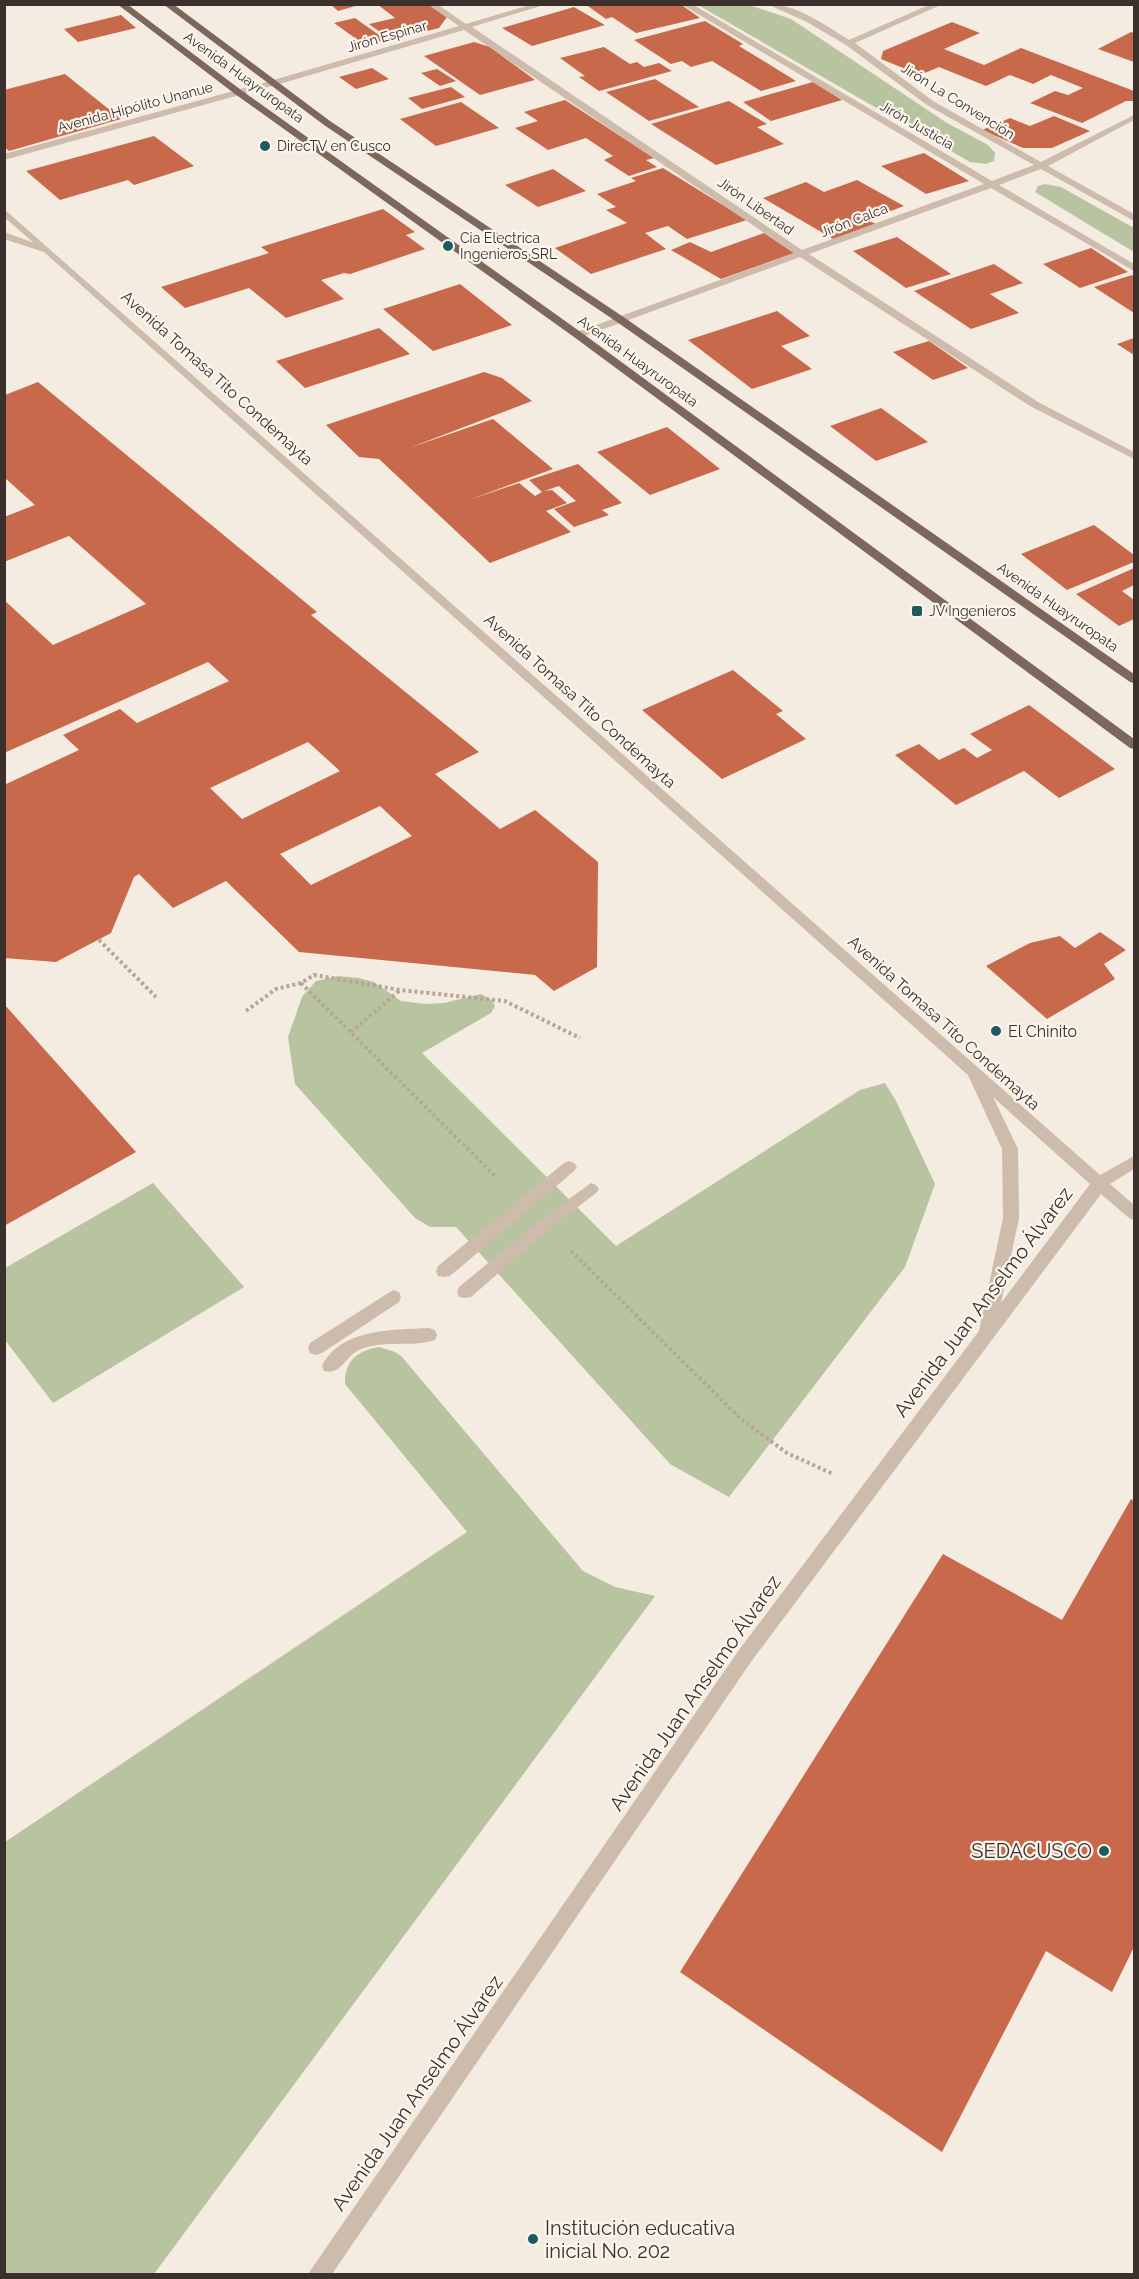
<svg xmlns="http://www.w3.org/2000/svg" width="1139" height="2279" font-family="Raleway,sans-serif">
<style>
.green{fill:#b8c4a0}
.building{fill:#c8694b;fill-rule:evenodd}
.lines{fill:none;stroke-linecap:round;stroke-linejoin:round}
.path{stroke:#b9a596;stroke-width:4;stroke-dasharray:3 3;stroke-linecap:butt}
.minor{fill:#cdbbac;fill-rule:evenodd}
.major{fill:#7d675c;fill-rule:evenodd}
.poi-dot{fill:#1f5a5e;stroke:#fbf5ee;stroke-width:2}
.labels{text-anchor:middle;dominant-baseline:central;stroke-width:4.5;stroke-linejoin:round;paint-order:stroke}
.far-street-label{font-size:14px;fill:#3b302b;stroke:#fbf5ee}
.far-poi-label{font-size:14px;fill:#3b302b;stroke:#fbf5ee;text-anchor:start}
.street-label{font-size:16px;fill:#3b302b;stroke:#fbf5ee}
.poi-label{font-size:16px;fill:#3b302b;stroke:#fbf5ee;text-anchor:start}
.near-street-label{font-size:20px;fill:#3b302b;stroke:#fbf5ee}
.near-poi-label{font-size:20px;fill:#3b302b;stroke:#fbf5ee;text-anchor:end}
</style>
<rect width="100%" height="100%" fill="#f4ebe1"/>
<g class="green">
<path d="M698 5H749L791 19 947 123 988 145 995 153 994 161 986 164 970 162Z"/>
<path d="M1045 184 1061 187 1134 228V252L1035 192 1038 186Z"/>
<path d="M338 976 359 978 374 982 401 1001 425 1004 444 1003 481 994 492 1000 495 1006 491 1013 422 1053 616 1246 860 1090 885 1083 896 1101 935 1184 905 1267 729 1497 670 1464 456 1227H430L415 1218 295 1084 288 1037 302 997 316 981Z"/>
<path d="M153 1183 244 1287 53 1403 5 1340V1268Z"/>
<path d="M379 1347 395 1352 402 1357 583 1571 615 1587 655 1596 154 2274H5V1842L467 1532 345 1384C345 1360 357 1351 379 1347Z"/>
</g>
<g class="building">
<path d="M330 4H359V5L338 11Z"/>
<path d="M377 4H428L447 17 439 28 391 40 369 24 395 18Z"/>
<path d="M585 4H666L683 6 700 18 636 33 612 17 606 19Z"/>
<path d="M574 7 605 25 532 46 502 28Z"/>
<path d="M121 15 136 28 78 42 64 29Z"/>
<path d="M355 18 386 40 365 45 334 23Z"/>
<path d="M705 21 743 44 739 46 796 81 761 91 712 61 691 67 682 61 671 64 634 40Z"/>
<path d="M952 22 980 33 944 49 984 65 1021 48 1134 91V101H1126L1082 123 1030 103 1055 91 1068 95 1083 88 1051 75 1033 84 1010 75 986 86 939 67 920 75 881 59 883 51Z"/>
<path d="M1131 32 1134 33V62L1098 49Z"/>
<path d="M474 42 490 47 535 80 480 95 424 56Z"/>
<path d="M604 47 630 64 637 62 644 67 659 63 672 71 599 91 579 77 585 76 560 58Z"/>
<path d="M372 68 389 79 356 89 339 77Z"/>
<path d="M437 69 456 81 440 86 421 73Z"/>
<path d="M65 74 121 119 9 151 4 147V90Z"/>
<path d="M655 79 699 107 649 121 606 92Z"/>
<path d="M813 82 842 100 771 121 743 102Z"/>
<path d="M451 87 465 97 422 109 408 98Z"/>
<path d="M565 100 654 158 646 160 657 167 629 176 604 160 613 156 586 138 548 150 515 128 538 121 524 112Z"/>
<path d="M729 101 767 124 757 127 784 144 716 165 651 124Z"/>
<path d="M461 102 499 128 436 146 400 119Z"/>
<path d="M1054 116 1090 131 1052 148H1023L982 130 1010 118 1030 126Z"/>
<path d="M154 136 194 166 134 185 128 180 60 200 26 171Z"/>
<path d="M924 153 969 181 926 194 881 166Z"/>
<path d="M663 168 747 220 687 239 668 226 645 233 666 249 591 274 555 248 627 223 606 210 616 207 597 194 636 181 631 178Z"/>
<path d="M553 169 586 191 538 207 505 185Z"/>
<path d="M857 180 904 206 867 220 876 224 835 240 763 198 806 182 824 192Z"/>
<path d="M383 209 415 232 406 235 425 249 350 274 344 273 321 280 344 299 286 318 249 288 185 308 161 287 269 253 261 247Z"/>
<path d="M764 233 794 253 721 279 671 250 690 242 711 252Z"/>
<path d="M897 237 951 274 906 288 853 251Z"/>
<path d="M1091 248 1128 272 1080 288 1043 264Z"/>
<path d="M994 264 1023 283 990 294 1019 313 971 329 914 291Z"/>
<path d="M1132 275 1134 277V313L1094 287Z"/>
<path d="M460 284 512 325 433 351 383 309Z"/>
<path d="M777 311 810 336 781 346 812 369 752 389 688 340Z"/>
<path d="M379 328 410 354 305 388 276 361Z"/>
<path d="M1134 338V355L1117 344Z"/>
<path d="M929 341 968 368 933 380 893 352Z"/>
<path d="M484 372 502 378 532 401 409 448 493 419 553 469 469 500 519 483 535 496 542 492 529 480 578 464 622 503 602 510 609 515 574 527 554 509 576 501 559 486 544 491 552 490 567 503 546 511 571 532 490 563 379 459 359 457 326 425Z"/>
<path d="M38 382 317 612 311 615 479 752 435 774 500 829 535 810 598 862 597 967 554 991 535 975 299 952 226 881 173 908 139 874 134 877 111 933 56 962 4 958V785L79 750 63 735 120 709 137 723 229 681 208 662 4 753V600L53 645 146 604 69 536 4 562V517L35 505 5 478V395ZM308 742 340 771 242 819 210 788ZM380 806 412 836 311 885 280 854Z"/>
<path d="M881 408 928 442 876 461 830 426Z"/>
<path d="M667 427 720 469 650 495 597 452Z"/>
<path d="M1094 525 1134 555V562L1067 590 1021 554Z"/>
<path d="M1134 568V585L1122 591 1134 600V619L1119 626 1076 594Z"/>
<path d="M733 670 783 711 776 714 806 739 722 779 642 710Z"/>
<path d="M1029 705 1115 769 1059 798 1024 771 956 805 895 755 919 744 939 760 964 748 977 758 992 750 970 734Z"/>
<path d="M1100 932 1126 950 1104 964 1115 979 1047 1019 986 966 1030 943 1060 936 1075 948Z"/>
<path d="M4 1004 136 1152 4 1226Z"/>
<path d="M1131 1499 1134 1501V1947L1112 1992 1046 1951 942 2152 680 1972 943 1554 1062 1620Z"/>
</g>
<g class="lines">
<g class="path">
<path d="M99 940 156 997"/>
<path d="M301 983 497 1178"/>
<path d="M246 1011 276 989 301 983 314 975 400 990 505 1001 580 1038"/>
<path d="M351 1032 399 991"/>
<path d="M571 1251 742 1420 787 1453 833 1474"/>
</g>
<g class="minor">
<path d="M427 4H437L466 24 533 4H547L472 27 802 250 984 184 681 4H692L992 181 1034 165 927 105 846 45 807 22 767 4C797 4 825 25 849 40L931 4H943L855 43 933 101 1041 162 1134 115V120L1048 166 1134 214V221L1041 169 999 185 1134 264V271L991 188 809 254 1038 402 1134 452V459L1030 406 800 257 582 337H574V333L794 253 464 30 276 85 4 160V154L270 81 459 26Z"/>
<path d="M4 209 1100 1175 1134 1156V1169L1110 1184 1134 1205V1220L1129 1218 1101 1194 751 1662 332 2274H308L739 1650 979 1331 1003 1218 1002 1149 968 1075 44 252 4 239V232L34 243 4 217ZM993 1097 1090 1184 1001 1303 1019 1218 1018 1149Z"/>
<path d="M569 1161 574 1163 577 1167 574 1171 450 1276 444 1277 438 1276 436 1271 438 1266 564 1163Z"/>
<path d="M591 1183 596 1185 599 1189 596 1193 549 1229 471 1297 465 1298 459 1297 457 1292 459 1287 539 1221Z"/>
<path d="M393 1290 399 1292 401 1297 399 1302 322 1353 316 1355 310 1353 308 1348 310 1343Z"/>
<path d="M429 1328 435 1330 437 1335 435 1340C411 1348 383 1339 359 1350 346 1356 340 1376 324 1371L322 1366C341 1328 393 1330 429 1328Z"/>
</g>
<g class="major">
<path d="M117 4H127L241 90 582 333 1134 739V749L1130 748 574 337 235 94Z"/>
<path d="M163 4H173L330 121 625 318 1134 674V683L1130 682 617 322 324 125Z"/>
</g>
</g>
<g class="poi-dot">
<circle cx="265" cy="146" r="6"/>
<circle cx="448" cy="246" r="6"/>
<rect x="911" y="605" width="12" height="12" rx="3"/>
<circle cx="996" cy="1031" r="6"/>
<circle cx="1104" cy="1851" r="6"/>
<circle cx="533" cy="2239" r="6"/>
</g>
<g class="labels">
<g class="far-street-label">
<text transform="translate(387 36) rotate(-16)">Jirón Espinar</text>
<text transform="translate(244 77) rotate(36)">Avenida Huayruropata</text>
<text transform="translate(958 101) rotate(32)">Jirón La Convención</text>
<text transform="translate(135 107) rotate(-15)">Avenida Hipólito Unanue</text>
<text transform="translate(917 125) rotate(30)">Jirón Justicia</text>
<text transform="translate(756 206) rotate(35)">Jirón Libertad</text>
<text transform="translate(854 220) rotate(-21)">Jirón Calca</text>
<text transform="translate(638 361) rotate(36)">Avenida Huayruropata</text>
<text transform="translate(1058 607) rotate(35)">Avenida Huayruropata</text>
</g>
<g class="far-poi-label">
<text x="277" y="146">DirecTV en Cusco</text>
<text x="460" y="238">Cia Electrica<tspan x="460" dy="16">Ingenieros SRL</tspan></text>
<text x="929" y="611">JV Ingenieros</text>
</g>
<g class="street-label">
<text transform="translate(217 378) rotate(42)">Avenida Tomasa Tito Condemayta</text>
<text transform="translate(580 701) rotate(42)">Avenida Tomasa Tito Condemayta</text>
<text transform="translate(944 1023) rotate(42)">Avenida Tomasa Tito Condemayta</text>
</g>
<g class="poi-label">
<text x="1008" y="1031">El Chinito</text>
</g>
<g class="near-street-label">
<text transform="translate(983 1302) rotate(-53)">Avenida Juan Anselmo Álvarez</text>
<text transform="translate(695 1693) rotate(-55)">Avenida Juan Anselmo Álvarez</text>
<text transform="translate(417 2093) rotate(-55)">Avenida Juan Anselmo Álvarez</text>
</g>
<g class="near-poi-label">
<text x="1092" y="1851">SEDACUSCO</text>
<text x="545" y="2228" text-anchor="start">Institución educativa<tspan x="545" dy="23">inicial No. 202</tspan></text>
</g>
</g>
<rect width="1139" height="2279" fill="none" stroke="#3b302b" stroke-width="12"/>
</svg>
